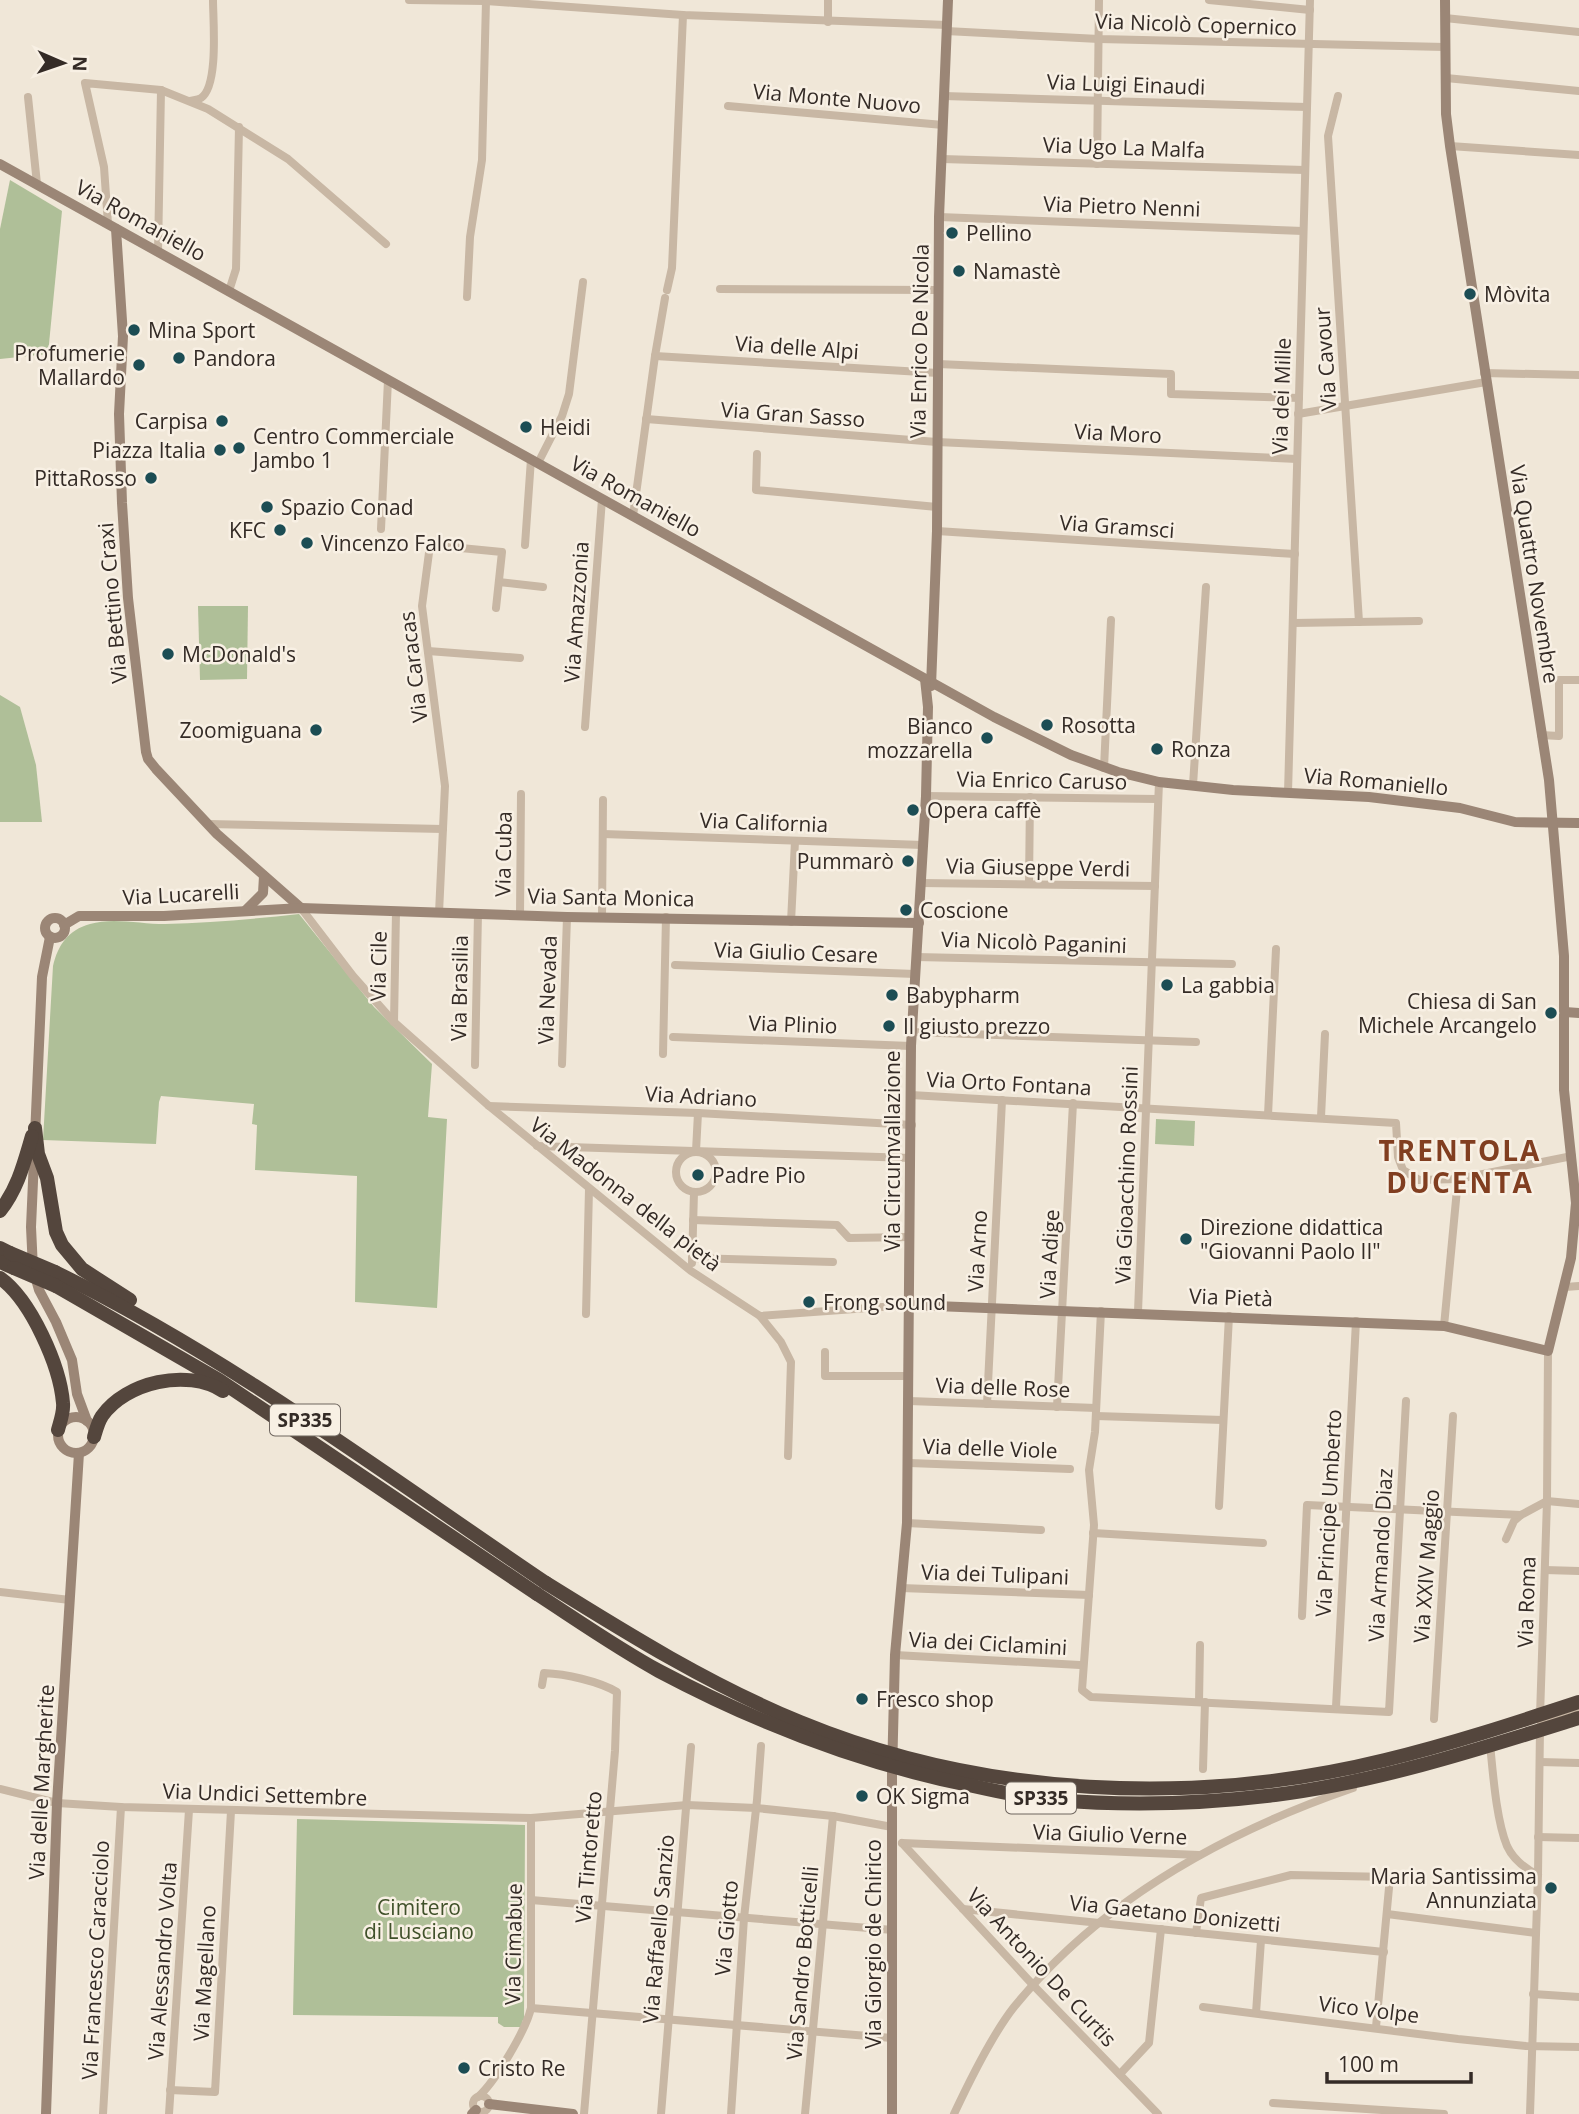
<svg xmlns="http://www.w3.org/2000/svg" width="1579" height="2114" font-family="'Open Sans',sans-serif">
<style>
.green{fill:#afbf98}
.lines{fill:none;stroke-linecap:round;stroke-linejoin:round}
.street{stroke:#c8b7a4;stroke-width:8}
.secondary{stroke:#9b8676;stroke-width:10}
.highway{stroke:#54463d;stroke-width:14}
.highway-bridge{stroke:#54463d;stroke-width:14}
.poi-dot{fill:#1c4d54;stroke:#f8f0e4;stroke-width:2.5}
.labels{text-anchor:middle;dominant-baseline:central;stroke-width:5;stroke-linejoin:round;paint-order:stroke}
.shield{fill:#f8f0e4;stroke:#6f665f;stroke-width:2}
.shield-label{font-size:19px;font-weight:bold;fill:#342b26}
.street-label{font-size:21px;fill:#342b26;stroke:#f8f0e4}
.poi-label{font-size:21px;fill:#342b26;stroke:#f8f0e4;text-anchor:start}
.park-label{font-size:21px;fill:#40512a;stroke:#f8f0e4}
.district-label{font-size:28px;font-weight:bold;letter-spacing:2px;fill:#813e20;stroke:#f8f0e4}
</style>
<rect width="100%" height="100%" fill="#f0e7d8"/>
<g class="green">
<path d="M10 180 62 211 48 354 0 359V229Z"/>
<path d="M198 606H248L247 679 200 680Z"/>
<path d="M0 695 20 707 36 765 42 822H0Z"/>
<path d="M299 914 374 1007 432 1064 428 1117 447 1119 437 1308 355 1302 357 1176 255 1170 257 1125 252 1124 254 1104 161 1096 159 1102 156 1144 43 1140 53 966C58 945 68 930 90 924 112 917 141 924 165 924 209 923 254 919 299 914Z"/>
<path d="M1156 1119 1195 1121 1194 1146 1155 1144Z"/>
<path d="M297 1819 525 1825 524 2020 522 2021V2027H504L498 2023V2017L293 2015Z"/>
</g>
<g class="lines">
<g class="street">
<path d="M409 0 486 1 683 15 947 25"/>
<path d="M1209 0 1310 10"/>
<path d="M1445 18 1579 32"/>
<path d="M828 22V0"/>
<path d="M946 31 1099 39 1445 47"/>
<path d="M1446 78 1579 91"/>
<path d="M944 96 1307 107"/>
<path d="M1338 96 1328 136 1359 622"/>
<path d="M28 97 37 184"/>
<path d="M190 101C194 100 198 100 201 98 219 86 213 20 213 0"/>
<path d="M728 106 943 125"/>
<path d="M1450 146 1579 155"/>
<path d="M942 159 1305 170"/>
<path d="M1097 164 1099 0"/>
<path d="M939 217 1303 231"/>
<path d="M108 224 104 167 85 83 161 90 208 109 288 159 386 244"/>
<path d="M158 252 161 90"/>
<path d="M720 289 938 290"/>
<path d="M667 290 672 268 683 15"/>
<path d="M229 291 236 269 239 127"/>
<path d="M467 297 470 237 482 160 486 1"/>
<path d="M655 356 938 373"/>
<path d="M938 364 1171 374V394L1299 398"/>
<path d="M1484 373 1579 375"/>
<path d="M1298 414 1486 382"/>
<path d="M646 419 937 442 1297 459"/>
<path d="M757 454 756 490 937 507"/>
<path d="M538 463 562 416 569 394 583 282"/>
<path d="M633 516 655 356 665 298"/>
<path d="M381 529 388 380"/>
<path d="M937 531 1295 554"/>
<path d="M525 545 531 459"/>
<path d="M499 582 543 587"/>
<path d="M1293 623 1419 621"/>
<path d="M428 651 520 658"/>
<path d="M585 727 602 499"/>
<path d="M1541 735 1559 736V680H1579"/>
<path d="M1104 768 1111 620"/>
<path d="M1193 785 1206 587"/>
<path d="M1288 793 1310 0"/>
<path d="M926 796 1158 799"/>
<path d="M208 824 443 829"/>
<path d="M603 834 923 845"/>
<path d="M921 883 1155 886"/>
<path d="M1029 884 1030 797"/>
<path d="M301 908 353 976 394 1022 489 1106 691 1271 760 1316 910 1305"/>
<path d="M439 913 445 786 422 606 430 545 502 552 496 608"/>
<path d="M520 915 521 794"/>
<path d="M602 917 603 800"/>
<path d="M791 922 795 841"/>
<path d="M916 957 1232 964"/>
<path d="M675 965 915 974"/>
<path d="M394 1022 396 912"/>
<path d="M912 1032 1196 1042"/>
<path d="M673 1037 911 1046"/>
<path d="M663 1054 666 917"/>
<path d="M562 1064 567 917"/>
<path d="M475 1065 478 913"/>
<path d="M911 1095 1396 1123 1398 1157 1403 1170 1419 1180 1458 1179 1572 1156"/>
<path d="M489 1106 698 1113 912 1125"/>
<path d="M1268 1115 1276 949"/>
<path d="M1321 1117 1325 1034"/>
<path d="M537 1146 911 1158"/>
<path d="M696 1151 698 1113"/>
<circle cx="696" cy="1172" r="20"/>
<path d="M693 1220 837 1225 849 1238 910 1237"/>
<path d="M692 1258 833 1262"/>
<path d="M692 1263 694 1192"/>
<path d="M1565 1287 1579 1286"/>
<path d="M1101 1311 1095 1432 1089 1470 1094 1525 1082 1690 1091 1697 1389 1712 1406 1401"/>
<path d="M1138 1312 1159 782"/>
<path d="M586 1314 589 1189"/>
<path d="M760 1316 781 1342 791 1362 788 1456"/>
<path d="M1444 1326 1458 1179"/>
<path d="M825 1352V1376H909"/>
<path d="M909 1401 1096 1408"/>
<path d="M987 1404 1002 1100"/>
<path d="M1057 1407 1073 1103"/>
<path d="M1096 1416 1223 1420"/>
<path d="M909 1463 1070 1469"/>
<path d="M1547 1501 1579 1504"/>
<path d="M1219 1506 1229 1316"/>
<path d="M907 1523 1041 1530"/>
<path d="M1093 1533 1263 1543"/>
<path d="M1506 1539 1514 1521 1521 1515"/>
<path d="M1545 1570 1579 1571"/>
<path d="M901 1588 1089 1595"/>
<path d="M0 1592 70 1600"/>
<path d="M1302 1616 1307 1505 1521 1515 1547 1501"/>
<path d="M895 1655 1080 1665"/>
<path d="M542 1685 544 1673C566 1674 598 1681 617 1692L615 1751 584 2114"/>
<path d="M1199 1702 1200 1645"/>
<path d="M1336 1707 1356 1321"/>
<path d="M1540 1716 1547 1501 1548 1351"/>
<path d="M1434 1719 1453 1416"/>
<path d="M1541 1723 1579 1710"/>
<path d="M1490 1744C1493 1773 1496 1819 1507 1846 1513 1859 1526 1869 1538 1875"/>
<path d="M1540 1762 1579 1763"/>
<path d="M1203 1769 1205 1702"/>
<path d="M0 1789 57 1803 121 1807 531 1818 687 1805 756 1808 833 1816 892 1827"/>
<path d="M1538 1837 1579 1838"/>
<path d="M902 1843 1034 1986 1158 2114"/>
<path d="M902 1843 1199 1855"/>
<path d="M531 1900 893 1930"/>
<path d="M963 1909 1384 1952"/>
<path d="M1387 1914 1536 1933"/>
<path d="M1196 1933 1201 1898 1291 1875 1390 1877 1376 2027"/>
<path d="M1533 1994 1579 1997"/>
<path d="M1203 2007 1458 2039 1526 2046 1579 2047"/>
<path d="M531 2008 892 2038"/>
<path d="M1256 2013 1261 1940"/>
<path d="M1120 2074 1149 2043 1161 1929"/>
<path d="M170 2090 215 2092 231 1811"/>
<circle cx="481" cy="2104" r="8"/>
<path d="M478 2097C495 2082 526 2030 531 2008V1818"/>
<path d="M1273 2103 1444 2114"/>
<path d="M103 2114 121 1807"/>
<path d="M169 2114 189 1810"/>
<path d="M661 2114 691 1747"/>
<path d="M731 2114 744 1918 757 1800 761 1746"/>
<path d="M805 2114 833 1816"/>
<path d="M954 2114C969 2082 992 2035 1014 2007 1101 1900 1225 1832 1353 1788"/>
<path d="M1530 2114 1538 1875 1540 1729"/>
</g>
<g class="secondary">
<path d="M0 164 994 717 1071 755 1118 772 1159 782 1233 790 1369 797 1460 808 1515 822 1579 823"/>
<path d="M116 229 123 336 119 414 122 503 128 598 146 752 148 759 156 769 217 834 301 908"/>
<path d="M931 686 937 531 939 217 948 0"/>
<path d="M246 910 263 893 264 876"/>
<circle cx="55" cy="928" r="10"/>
<path d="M64 925 79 916H164L301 908 567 917 919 923"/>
<path d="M50 937 42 977 31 1227 33 1269 39 1290 56 1322 72 1360 77 1394 87 1421"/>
<path d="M1565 1012 1579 1013"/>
<path d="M910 1305 1444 1326 1548 1351 1571 1258 1576 1203 1564 1090V956L1549 780 1450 146 1446 114 1445 0"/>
<circle cx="76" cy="1435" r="18"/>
<path d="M489 2104 573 2114"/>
<path d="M46 2114 57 1803 79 1453"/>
<path d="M472 2114 476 2110"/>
<path d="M892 2114V1774L895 1655 907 1523 911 1046 926 796 928 707 925 679"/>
</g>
<g class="highway">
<path d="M35 1128 38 1154 47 1178 56 1232 62 1245 82 1269 130 1300"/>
<path d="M0 1211C18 1188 24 1163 32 1136"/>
<path d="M0 1248 10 1253"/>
<path d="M0 1262 14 1268"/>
<path d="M55 1272C229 1357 386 1475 546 1583"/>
<path d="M0 1278C31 1300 60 1366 63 1403 64 1412 60 1422 58 1430"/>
<path d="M56 1286 219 1380 537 1594"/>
<path d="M94 1437C96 1430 98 1422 102 1416 126 1382 187 1368 223 1391"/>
</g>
<g class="highway-bridge">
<path d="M10 1253 55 1272"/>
<path d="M14 1268 56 1286"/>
<path d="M546 1583C628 1634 710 1685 800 1722 982 1797 1194 1807 1385 1760 1451 1744 1515 1723 1579 1702"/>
<path d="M537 1594C577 1620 617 1648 659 1671 759 1724 862 1764 973 1786 1000 1792 1027 1798 1055 1800 1127 1806 1202 1804 1275 1795 1378 1782 1480 1749 1579 1718"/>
</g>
</g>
<g class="poi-dot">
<circle cx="952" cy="233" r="7"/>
<circle cx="959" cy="271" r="7"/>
<circle cx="1470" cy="294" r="7"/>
<circle cx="134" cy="330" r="7"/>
<circle cx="179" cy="358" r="7"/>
<circle cx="139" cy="365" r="7"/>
<circle cx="222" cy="421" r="7"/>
<circle cx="526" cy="427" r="7"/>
<circle cx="239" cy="448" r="7"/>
<circle cx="220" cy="450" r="7"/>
<circle cx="151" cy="478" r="7"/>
<circle cx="267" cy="507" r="7"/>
<circle cx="280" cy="530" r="7"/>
<circle cx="307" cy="543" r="7"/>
<circle cx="168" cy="654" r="7"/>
<circle cx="1047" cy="725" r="7"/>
<circle cx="316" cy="730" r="7"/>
<circle cx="987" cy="738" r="7"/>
<circle cx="1157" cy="749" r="7"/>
<circle cx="913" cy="810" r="7"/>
<circle cx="908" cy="861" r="7"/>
<circle cx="906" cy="910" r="7"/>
<circle cx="1167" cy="985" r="7"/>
<circle cx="892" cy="995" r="7"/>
<circle cx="1551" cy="1013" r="7"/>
<circle cx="889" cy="1026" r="7"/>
<circle cx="698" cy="1175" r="7"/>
<circle cx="1186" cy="1239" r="7"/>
<circle cx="809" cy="1302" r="7"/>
<circle cx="862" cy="1699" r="7"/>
<circle cx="862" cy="1796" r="7"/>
<circle cx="1551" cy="1888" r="7"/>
<circle cx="464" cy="2068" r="7"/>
</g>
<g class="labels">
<g class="shield">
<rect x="270" y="1404.5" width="70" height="31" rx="5"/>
<rect x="1006" y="1782.5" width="70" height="31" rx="5"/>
</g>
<g class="shield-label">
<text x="305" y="1420">SP335</text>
<text x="1041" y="1798">SP335</text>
</g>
<g class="street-label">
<text transform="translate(1196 24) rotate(2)">Via Nicolò Copernico</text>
<text transform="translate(1126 84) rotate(2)">Via Luigi Einaudi</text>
<text transform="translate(837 98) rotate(5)">Via Monte Nuovo</text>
<text transform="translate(1124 147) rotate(2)">Via Ugo La Malfa</text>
<text transform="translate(1122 206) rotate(2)">Via Pietro Nenni</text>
<text transform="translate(141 220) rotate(29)">Via Romaniello</text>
<text transform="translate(919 341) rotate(-89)">Via Enrico De Nicola</text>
<text transform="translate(797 347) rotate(4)">Via delle Alpi</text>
<text transform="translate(1325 359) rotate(-94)">Via Cavour</text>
<text transform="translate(1281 396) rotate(-88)">Via dei Mille</text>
<text transform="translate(793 414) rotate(4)">Via Gran Sasso</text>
<text transform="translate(1118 433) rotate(3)">Via Moro</text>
<text transform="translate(636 496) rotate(29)">Via Romaniello</text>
<text transform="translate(1117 526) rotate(4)">Via Gramsci</text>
<text transform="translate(1535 574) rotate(81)">Via Quattro Novembre</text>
<text transform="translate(112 603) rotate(-95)">Via Bettino Craxi</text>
<text transform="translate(576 612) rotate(-86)">Via Amazzonia</text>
<text transform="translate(413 667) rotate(-97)">Via Caracas</text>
<text transform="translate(1042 780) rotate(1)">Via Enrico Caruso</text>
<text transform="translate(1376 781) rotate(5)">Via Romaniello</text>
<text transform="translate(764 822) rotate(2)">Via California</text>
<text transform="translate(503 854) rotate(-89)">Via Cuba</text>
<text transform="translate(1038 867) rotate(1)">Via Giuseppe Verdi</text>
<text transform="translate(181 894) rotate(-3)">Via Lucarelli</text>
<text transform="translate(611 897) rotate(1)">Via Santa Monica</text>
<text transform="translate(1034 942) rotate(2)">Via Nicolò Paganini</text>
<text transform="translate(796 952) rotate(2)">Via Giulio Cesare</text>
<text transform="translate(378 966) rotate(-89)">Via Cile</text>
<text transform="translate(459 988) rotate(-89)">Via Brasilia</text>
<text transform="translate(547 990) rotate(-88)">Via Nevada</text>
<text transform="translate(793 1024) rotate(2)">Via Plinio</text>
<text transform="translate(1009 1083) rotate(3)">Via Orto Fontana</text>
<text transform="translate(701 1096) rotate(3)">Via Adriano</text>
<text transform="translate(892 1151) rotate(-90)">Via Circumvallazione</text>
<text transform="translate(1126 1175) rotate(-88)">Via Gioacchino Rossini</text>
<text transform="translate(626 1194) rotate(38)">Via Madonna della pietà</text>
<text transform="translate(977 1251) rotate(-87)">Via Arno</text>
<text transform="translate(1049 1254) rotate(-87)">Via Adige</text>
<text transform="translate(1231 1297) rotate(2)">Via Pietà</text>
<text transform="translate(1003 1387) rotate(2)">Via delle Rose</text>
<text transform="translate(990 1448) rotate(2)">Via delle Viole</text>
<text transform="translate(1328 1513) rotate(-87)">Via Principe Umberto</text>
<text transform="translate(1380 1555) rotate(-87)">Via Armando Diaz</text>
<text transform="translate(1426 1566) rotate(-86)">Via XXIV Maggio</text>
<text transform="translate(995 1574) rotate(2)">Via dei Tulipani</text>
<text transform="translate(1526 1602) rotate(-88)">Via Roma</text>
<text transform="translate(988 1643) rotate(3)">Via dei Ciclamini</text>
<text transform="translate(41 1782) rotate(-87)">Via delle Margherite</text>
<text transform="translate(265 1794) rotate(2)">Via Undici Settembre</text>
<text transform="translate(1110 1834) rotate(2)">Via Giulio Verne</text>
<text transform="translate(588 1857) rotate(-85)">Via Tintoretto</text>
<text transform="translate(1175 1913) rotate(6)">Via Gaetano Donizetti</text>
<text transform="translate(726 1928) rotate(-85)">Via Giotto</text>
<text transform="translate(658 1929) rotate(-85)">Via Raffaello Sanzio</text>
<text transform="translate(513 1944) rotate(-89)">Via Cimabue</text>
<text transform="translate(873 1944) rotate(-90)">Via Giorgio de Chirico</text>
<text transform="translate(95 1960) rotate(-87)">Via Francesco Caracciolo</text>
<text transform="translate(162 1961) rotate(-86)">Via Alessandro Volta</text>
<text transform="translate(802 1963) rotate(-85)">Via Sandro Botticelli</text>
<text transform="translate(1042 1967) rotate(47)">Via Antonio De Curtis</text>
<text transform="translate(204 1973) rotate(-87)">Via Magellano</text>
<text transform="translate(1369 2009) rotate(7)">Vico Volpe</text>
</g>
<g class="poi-label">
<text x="966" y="233">Pellino</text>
<text x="973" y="271">Namastè</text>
<text x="1484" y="294">Mòvita</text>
<text x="148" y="330">Mina Sport</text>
<text x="125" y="353" text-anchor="end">Profumerie<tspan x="125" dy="24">Mallardo</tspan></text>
<text x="193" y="358">Pandora</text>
<text x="208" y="421" text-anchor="end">Carpisa</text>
<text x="540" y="427">Heidi</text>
<text x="253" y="436">Centro Commerciale<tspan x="253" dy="24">Jambo 1</tspan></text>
<text x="206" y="450" text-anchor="end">Piazza Italia</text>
<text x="137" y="478" text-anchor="end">PittaRosso</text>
<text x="281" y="507">Spazio Conad</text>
<text x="266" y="530" text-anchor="end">KFC</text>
<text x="321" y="543">Vincenzo Falco</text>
<text x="182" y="654">McDonald's</text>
<text x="1061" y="725">Rosotta</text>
<text x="973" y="726" text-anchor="end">Bianco<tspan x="973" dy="24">mozzarella</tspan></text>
<text x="302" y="730" text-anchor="end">Zoomiguana</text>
<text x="1171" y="749">Ronza</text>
<text x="927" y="810">Opera caffè</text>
<text x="894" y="861" text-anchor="end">Pummarò</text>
<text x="920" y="910">Coscione</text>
<text x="1181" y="985">La gabbia</text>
<text x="906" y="995">Babypharm</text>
<text x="1537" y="1001" text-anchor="end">Chiesa di San<tspan x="1537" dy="24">Michele Arcangelo</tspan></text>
<text x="903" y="1026">Il giusto prezzo</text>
<text x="712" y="1175">Padre Pio</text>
<text x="1200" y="1227">Direzione didattica<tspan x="1200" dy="24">"Giovanni Paolo II"</tspan></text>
<text x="823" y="1302">Frong sound</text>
<text x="876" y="1699">Fresco shop</text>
<text x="876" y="1796">OK Sigma</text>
<text x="1537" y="1876" text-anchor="end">Maria Santissima<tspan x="1537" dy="24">Annunziata</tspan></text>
<text x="478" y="2068">Cristo Re</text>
</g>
<g class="park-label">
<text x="419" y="1907">Cimitero<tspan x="419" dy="24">di Lusciano</tspan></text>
</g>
<g class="district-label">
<text x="1460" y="1150">TRENTOLA<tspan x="1460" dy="32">DUCENTA</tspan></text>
</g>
</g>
<g transform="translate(63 63) rotate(92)" stroke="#f8f0e4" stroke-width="5" paint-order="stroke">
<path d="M0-5L12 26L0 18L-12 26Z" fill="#342b26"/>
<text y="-10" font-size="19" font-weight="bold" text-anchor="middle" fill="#342b26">N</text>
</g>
<path d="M1327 2072v10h144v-10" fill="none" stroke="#342b26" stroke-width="3.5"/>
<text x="1338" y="2072" font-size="21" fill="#342b26" stroke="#f8f0e4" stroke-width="5" paint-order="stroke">100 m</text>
</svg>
